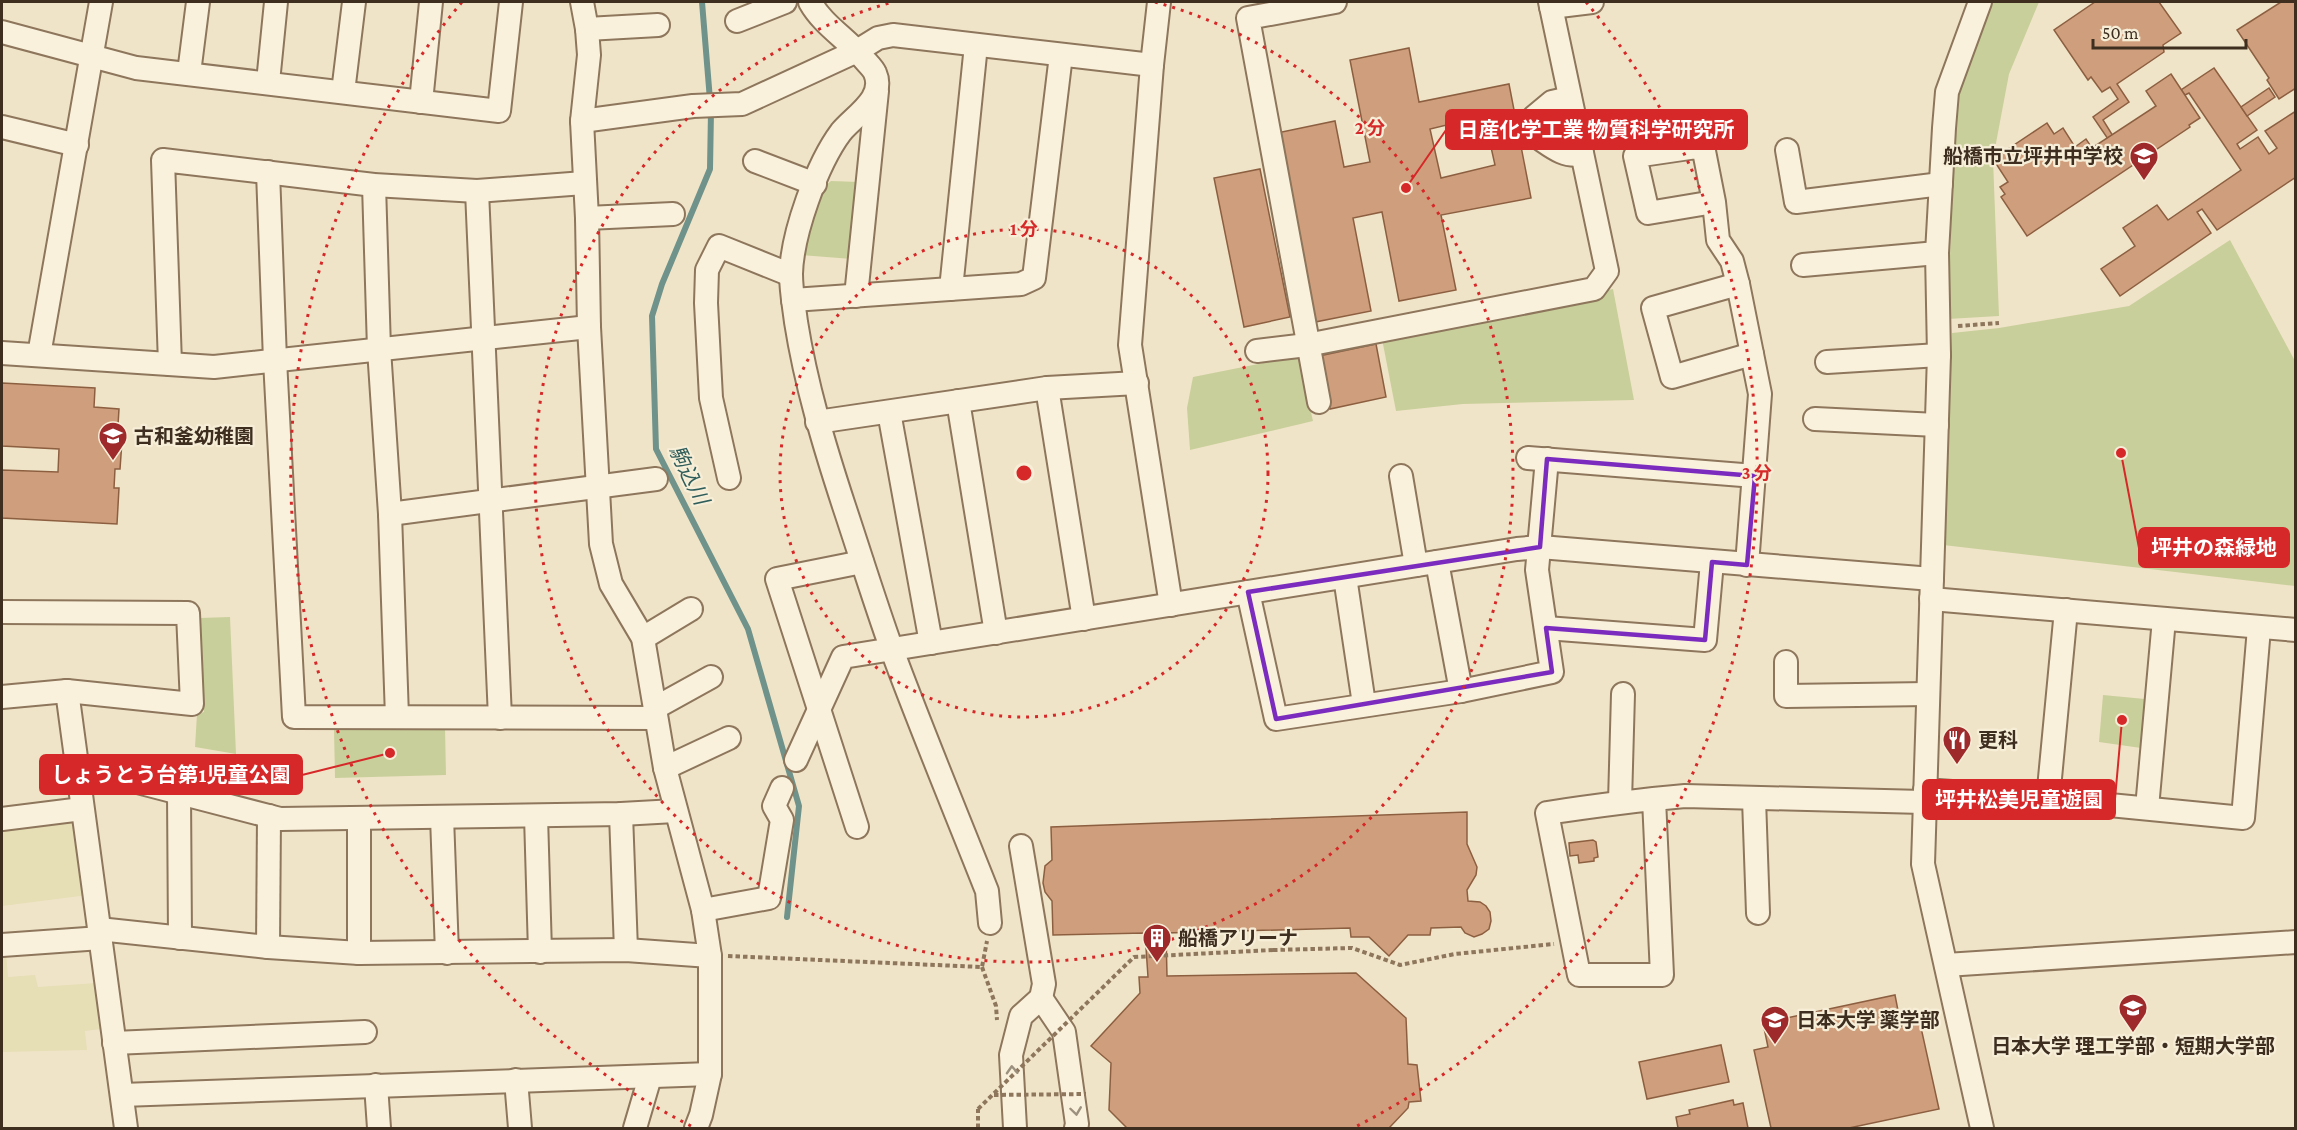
<svg xmlns="http://www.w3.org/2000/svg" width="2297" height="1130" font-family="'Crimson Pro','Noto Sans JP',serif">
<style>
.farmland{fill:#e6deb5}
.green{fill:#c9cf9b}
.lines{fill:none;stroke-linecap:round;stroke-linejoin:round}
.stream{stroke:#6f938a;stroke-width:6}
.building{fill:#cf9f7d;stroke:#8d5f41;stroke-width:1.5;fill-rule:evenodd}
.minor-casing{stroke:#8d765c;stroke-width:26}
.path{stroke:#8d765c;stroke-width:4;stroke-dasharray:4.5 3;stroke-linecap:butt}
.minor{stroke:#faf1dc;stroke-width:22}
.path-bridge{stroke:#8d765c;stroke-width:4;stroke-dasharray:4.5 3;stroke-linecap:butt}
.oneway{stroke:#9c907e}
.marked{fill:none;stroke:#7b2cbf;stroke-width:4.5;stroke-linejoin:round}
.ring{fill:none;stroke:#d62828;stroke-width:3;stroke-dasharray:3 6}
.labels{text-anchor:middle;dominant-baseline:central;stroke-width:4.5;stroke-linejoin:round;paint-order:stroke}
.poi-label{font-size:20px;font-weight:bold;fill:#3d2e20;stroke:#f7eed8;text-anchor:start}
.water-label{font-size:21px;font-style:italic;fill:#2f5d5a;stroke:#f7eed8}
.centre{fill:#d62828;stroke:#f7eed8;stroke-width:3}
.ring-label{font-size:18px;text-anchor:middle;font-weight:bold;fill:#d62828;stroke:#f7eed8;stroke-width:4.5;stroke-linejoin:round;paint-order:stroke}
.leader{fill:none;stroke:#d62828;stroke-width:2}
.callout-dot{fill:#d62828;stroke:#f7eed8;stroke-width:2}
.callout{fill:#d62828;stroke:#d62828;stroke-width:2}
.callout-label{font-size:21px;text-anchor:middle;font-weight:bold;fill:#fff}
</style>
<rect width="100%" height="100%" fill="#f0e4c8"/>
<g class="farmland">
<path d="M76 816 88 895 2 906V826Z"/>
<path d="M6 952 8 977 35 975 38 987 97 983 101 1029 85 1031 87 1050 2 1052V953Z"/>
</g>
<g class="green">
<path d="M1993 2H2039L2009 74 1993 159 1999 316 1948 319 1954 130 1958 98Z"/>
<path d="M831 181 860 182 852 259 800 255 820 190Z"/>
<path d="M2230 240 2295 361V586L1943 545 1952 333 1999 328 2129 306Z"/>
<path d="M1613 289 1634 400 1463 404 1396 411 1382 339Z"/>
<path d="M1298 356 1313 421 1190 450 1187 408 1193 377Z"/>
<path d="M230 617 236 754 195 747 197 714 204 712 199 618Z"/>
<path d="M2103 695 2145 699 2141 748 2099 742Z"/>
<path d="M445 727 446 775 335 778 334 730Z"/>
</g>
<g class="lines">
<g class="stream">
<path d="M702 2 710 100"/>
<path d="M711 111 710 169 662 284 652 316 656 449 748 629 799 806 787 917"/>
</g>
</g>
<g class="building">
<path d="M2095 2H2159L2181 33 2163 45 2164 52 2117 84 2129 102 2103 120 2113 136 2108 139 2093 117 2118 99 2110 87 2102 92 2091 77 2088 80 2054 30Z"/>
<path d="M2281 2H2296V88L2279 99 2267 80 2269 78 2237 30Z"/>
<path d="M1409 48 1419 102 1509 84 1531 198 1441 215 1456 290 1399 301 1382 212 1353 218 1371 311 1310 323 1272 134 1335 121 1344 167 1370 162 1350 60ZM1484 116 1495 165 1441 178 1430 129Z"/>
<path d="M2214 68 2257 130 2237 144 2240 149 2258 137 2269 154 2277 148 2265 131 2296 111V177L2217 230 2202 209 2197 212 2211 233 2120 296 2101 269 2135 246 2123 228 2157 205 2168 220 2241 170 2189 93 2185 95 2181 90Z"/>
<path d="M2171 74 2200 118 2189 125 2190 127 2027 236 2001 197 2005 194 2000 187 2008 182 1993 159 2047 123 2054 134 2063 128 2075 147 2086 139 2092 148 2156 106 2146 91Z"/>
<path d="M2269 88 2275 97 2247 116 2241 107Z"/>
<path d="M1260 169 1290 317 1244 327 1214 178Z"/>
<path d="M1376 344 1386 397 1330 409 1319 356Z"/>
<path d="M2 383 95 388 94 407 119 409 117 441H122L120 469H115L114 488H119L117 524 2 518V470L58 472 59 449 2 446Z"/>
<path d="M1467 812V844L1477 867 1476 875 1467 890 1468 901 1480 902 1486 906 1490 912 1491 921 1489 929 1482 934 1474 937 1465 933 1461 927 1431 928 1430 935H1408L1389 956 1369 937H1351L1350 928 1166 933 1167 976 1356 973 1406 1018 1408 1064 1417 1065 1421 1101 1409 1102 1408 1108 1389 1128H1127L1109 1110 1111 1063 1091 1046 1140 993 1139 977H1148L1145 933 1053 935 1052 901 1045 892 1043 883 1045 866 1052 860 1051 827Z"/>
<path d="M1593 840 1596 842 1598 857 1594 858V861L1579 863 1578 855 1570 856 1569 843Z"/>
<path d="M1895 995 1901 1026 1920 1023 1939 1109 1849 1128H1771L1754 1050 1768 1047 1763 1023Z"/>
<path d="M1721 1045 1729 1082 1647 1099 1639 1062Z"/>
<path d="M1733 1100 1734 1105 1743 1103 1748 1128H1678L1676 1117 1690 1114 1689 1110Z"/>
</g>
<g class="lines">
<g class="minor-casing">
<g id="minor">
<path d="M582 2 587 29 589 55 582 121 587 218 589 327 601 544 611 584 643 638 665 768 703 910 710 956V1074L701 1115 696 1128"/>
<path d="M810 2C823 25 846 38 863 58 867 63 873 68 875 73 886 98 854 116 841 132 817 164 792 234 791 274 791 290 794 306 796 322 806 385 824 445 844 506 860 554 875 603 892 650 922 731 955 810 987 891L990 923"/>
<path d="M1159 2 1152 65 1130 345 1171 605"/>
<path d="M1980 2 1947 92 1944 128 1937 253 1939 355 1923 864 1982 1128"/>
<path d="M1551 7 1592 2"/>
<path d="M737 21 785 2"/>
<path d="M587 29 658 25"/>
<path d="M2 32 136 68 499 111 511 2"/>
<path d="M189 73 198 2"/>
<path d="M268 82 276 2"/>
<path d="M343 92 354 2"/>
<path d="M1570 98 1552 102 1534 117 1536 136C1551 146 1564 158 1582 154"/>
<path d="M421 102 431 2"/>
<path d="M582 121 693 106 742 104 857 51 878 38 893 35 1152 65"/>
<path d="M2 127 77 145"/>
<path d="M1787 150 1796 202 1941 184"/>
<path d="M755 161 815 184"/>
<path d="M268 172 275 360 294 717 656 718"/>
<path d="M374 185 379 349 390 514 397 717"/>
<path d="M477 191 500 718"/>
<path d="M1714 202 1648 213 1635 156 1703 146 1714 202 1718 240 1732 261 1738 284 1760 394 1747 565"/>
<path d="M587 218 673 214"/>
<path d="M1803 265 1937 253"/>
<path d="M1738 284 1653 308 1672 377 1752 354"/>
<path d="M951 289 976 45"/>
<path d="M856 296 877 91"/>
<path d="M793 300 1021 284 1034 278 1061 55"/>
<path d="M1257 351 1307 345 1594 289 1607 271 1550 2"/>
<path d="M2 353 214 367 589 327"/>
<path d="M39 355 101 2"/>
<path d="M1827 362 1939 355"/>
<path d="M170 364 163 160 374 185 477 191 584 183"/>
<path d="M1047 388 1084 619"/>
<path d="M958 401 996 633"/>
<path d="M1319 402 1248 18 1335 2"/>
<path d="M889 412 931 643"/>
<path d="M1815 419 1937 425"/>
<path d="M817 422 1047 388 1137 383"/>
<path d="M1528 458 1755 476"/>
<path d="M1401 476 1416 565"/>
<path d="M729 478 711 398 706 303 707 270 719 246 791 275"/>
<path d="M390 514 656 479"/>
<path d="M1437 562 1461 691"/>
<path d="M1345 577 1364 704"/>
<path d="M1248 592 1276 719 1461 691 1552 672 1537 570 1547 459"/>
<path d="M1931 599 2296 630"/>
<path d="M2 612 188 613 192 704 67 691 2 697"/>
<path d="M1546 628 1705 640 1712 562"/>
<path d="M643 638 691 609"/>
<path d="M1786 662V696L1928 694"/>
<path d="M67 691 126 1128"/>
<path d="M655 708 711 677"/>
<path d="M796 760 843 657 1517 549 1540 547 1932 579"/>
<path d="M76 766 280 819 621 814 675 811"/>
<path d="M665 768 729 738"/>
<path d="M1925 790 2048 799 2243 818 2259 628"/>
<path d="M179 793 180 938"/>
<path d="M1654 799 1662 975H1579L1547 813C1593 806 1639 800 1685 796L1923 802"/>
<path d="M1754 799 1758 913"/>
<path d="M2048 799 2066 610"/>
<path d="M1620 802 1623 694"/>
<path d="M2147 808 2164 619"/>
<path d="M621 814 626 950"/>
<path d="M536 816 540 952"/>
<path d="M442 817 447 953"/>
<path d="M359 818V953"/>
<path d="M2 819 82 809"/>
<path d="M857 827 777 579 862 562"/>
<path d="M703 910 769 898 782 820 774 806 782 788"/>
<path d="M99 929 268 947 359 953 626 950 710 956"/>
<path d="M2 945 101 938"/>
<path d="M268 947 269 816"/>
<path d="M1946 965 2296 942"/>
<path d="M1041 998 1064 1032 1077 1124 1076 1128"/>
<path d="M114 1043 365 1032"/>
<path d="M516 1080 520 1128"/>
<path d="M376 1085 379 1128"/>
<path d="M122 1095 710 1074"/>
<path d="M635 1128 650 1077"/>
<path d="M1015 1128 1011 1055 1021 1016 1041 998 1044 984 1021 846"/>
</g>
</g>
<g class="path">
<path d="M1958 326 1999 323"/>
<path d="M1273 950 1352 948 1400 965 1455 954 1554 944"/>
<path d="M728 956 982 967 987 941"/>
<path d="M982 967 996 1006 997 1020"/>
<path d="M978 1128V1109"/>
</g>
<use href="#minor" class="minor"/>
<g class="path-bridge">
<path d="M994 1095 1086 1094"/>
<path d="M978 1109 1134 957 1273 950"/>
</g>
</g>
<defs><path id="oneway-chevron" d="M-2-3.5L2.5 0L-2 3.5" fill="none" stroke-width="1.6" stroke-linecap="round" stroke-linejoin="round" transform="scale(1.5)"/></defs>
<g class="oneway">
<use href="#oneway-chevron" transform="translate(1012 1070) rotate(-93)"/>
<use href="#oneway-chevron" transform="translate(1076 1111) rotate(82)"/>
</g>
<path class="marked" d="M1547 459 1755 476 1747 565 1712 562 1705 640 1546 628 1552 672 1276 719 1248 592 1540 547Z"/>
<g class="ring">
<circle cx="1024" cy="473" r="244"/>
<path d="M1155 2A489 489 0 1 1 893 2"/>
<path d="M691 1126A733 733 0 0 1 462 2M1586 2A733 733 0 0 1 1357 1126"/>
</g>
<defs>
<g id="school-pin" transform="scale(1.5)"><path d="M0 17L-7.5 6A9.5 9.5 0 1 1 7.5 6Z" fill="#9e2a2b" stroke="#f7eed8"/><path d="M0-5L7-2L0 1L-7-2ZM-4 1L0 2.5L4 1V4Q0 6-4 4Z" fill="#fff"/></g>
<g id="restaurant-pin" transform="scale(1.5)"><path d="M0 17L-7.5 6A9.5 9.5 0 1 1 7.5 6Z" fill="#9e2a2b" stroke="#f7eed8"/><path d="M-5-6h1v4h1v-4h1v4h1v-4h1v5L-1.5 .5V6h-2V.5L-5-1ZM5-6V6H3V1.5H1.5Q1.5-4 5-6Z" fill="#fff"/></g>
<g id="building-pin" transform="scale(1.5)"><path d="M0 17L-7.5 6A9.5 9.5 0 1 1 7.5 6Z" fill="#9e2a2b" stroke="#f7eed8"/><path d="M-4-6H4V6H1V3H-1V6H-4ZM-2.5-4.3h1.7v1.8h-1.7ZM.8-4.3h1.7v1.8H.8ZM-2.5-1h1.7V.8h-1.7ZM.8-1h1.7V.8H.8Z" fill="#fff"/></g>
<g id="university-pin" transform="scale(1.5)"><path d="M0 17L-7.5 6A9.5 9.5 0 1 1 7.5 6Z" fill="#9e2a2b" stroke="#f7eed8"/><path d="M0-5L7-2L0 1L-7-2ZM-4 1L0 2.5L4 1V4Q0 6-4 4Z" fill="#fff"/></g>
</defs>
<g fill-rule="evenodd">
<use href="#school-pin" x="2144" y="156"/>
<use href="#school-pin" x="113" y="436"/>
<use href="#restaurant-pin" x="1957" y="740"/>
<use href="#building-pin" x="1157" y="938"/>
<use href="#university-pin" x="2133" y="1008"/>
<use href="#university-pin" x="1775" y="1020"/>
</g>
<g class="labels">
<g class="poi-label">
<text x="2123" y="156" text-anchor="end">船橋市立坪井中学校</text>
<text x="134" y="436">古和釜幼稚園</text>
<text x="1978" y="740">更科</text>
<text x="1178" y="938">船橋アリーナ</text>
<text x="1796" y="1020">日本大学 薬学部</text>
<text x="2133" y="1046" text-anchor="middle">日本大学 理工学部・短期大学部</text>
</g>
<g class="water-label">
<text transform="translate(689 475) rotate(64)">駒込川</text>
</g>
</g>
<circle cx="1024" cy="473" r="9" class="centre"/>
<g class="ring-label">
<text x="1370" y="134">2 分</text>
<text x="1024" y="235">1 分</text>
<text x="1757" y="479">3 分</text>
</g>
<path class="leader" d="M1406 188L1446 130M2121 453L2139 548M390 753L302 775M2122 720L2115 799"/>
<g class="callout-dot">
<circle cx="1406" cy="188" r="6"/>
<circle cx="2121" cy="453" r="6"/>
<circle cx="390" cy="753" r="6"/>
<circle cx="2122" cy="720" r="6"/>
</g>
<g class="callout">
<rect x="1446" y="110" width="301" height="39" rx="6"/>
<rect x="2139" y="528" width="150" height="39" rx="6"/>
<rect x="40" y="755" width="262" height="39" rx="6"/>
<rect x="1923" y="780" width="192" height="39" rx="6"/>
</g>
<g class="callout-label">
<text x="1596" y="137">日産化学工業 物質科学研究所</text>
<text x="2214" y="555">坪井の森緑地</text>
<text x="171" y="782">しょうとう台第1児童公園</text>
<text x="2019" y="807">坪井松美児童遊園</text>
</g>
<rect width="2297" height="1130" fill="none" stroke="#3d2e20" stroke-width="6"/>
<path d="M2093 39v9h153v-9" fill="none" stroke="#3d2e20" stroke-width="3"/>
<text x="2102" y="39" font-size="18" fill="#3d2e20" stroke="#f7eed8" stroke-width="4.5" paint-order="stroke">50 m</text>
</svg>
